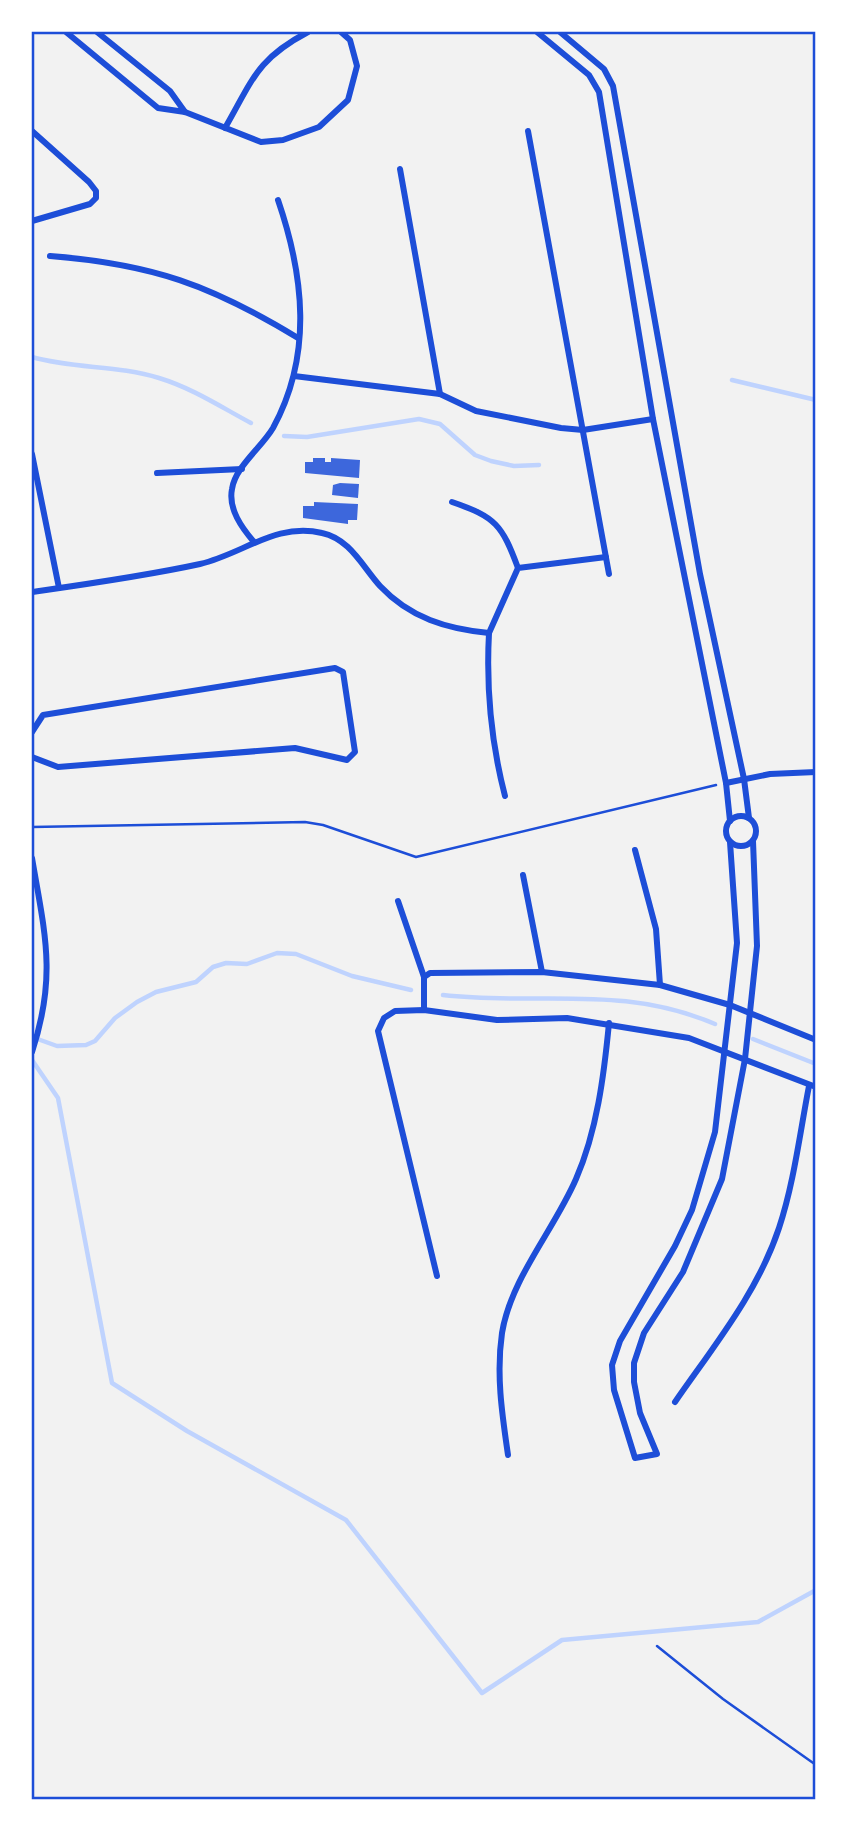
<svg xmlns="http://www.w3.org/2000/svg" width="847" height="1831" font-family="Lato,sans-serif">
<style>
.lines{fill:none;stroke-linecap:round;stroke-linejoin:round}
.stream{stroke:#bfd3fe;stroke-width:4.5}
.building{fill:#3d67dc}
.path{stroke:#1d4ed8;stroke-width:2.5}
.minor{stroke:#1d4ed8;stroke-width:6}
.neatline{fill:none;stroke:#1d4ed8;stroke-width:2.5}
</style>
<rect width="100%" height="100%" fill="#f2f2f2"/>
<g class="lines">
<g class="stream">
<path d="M32 357C74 369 118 365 159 378 192 388 221 407 251 423"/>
<path d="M732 380 816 400"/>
<path d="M284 436 307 437 419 419 440 424 475 455 491 461 514 466 539 465"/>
<path d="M443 995C539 1006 621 984 715 1024"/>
<path d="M32 1037 57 1046 86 1045 95 1041 115 1018 137 1002 156 992 196 982 213 967 226 963 247 964 277 953 296 954 352 976 411 990"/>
<path d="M753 1039 816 1064"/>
<path d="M32 1060 58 1098 112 1383 187 1431 346 1520 482 1693 562 1640 758 1622 816 1590"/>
</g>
</g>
<g class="building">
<path d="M313 458H325V462H331V458L360 460 359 478 305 473V462H313Z"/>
<path d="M340 483 359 484 358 498 332 495 333 485Z"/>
<path d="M314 502 358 504 357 520H348V524L303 518V506H314Z"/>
</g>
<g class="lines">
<g class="path">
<path d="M32 827 305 822 323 825 416 857 716 785"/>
<path d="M657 1646 723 1699 816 1765"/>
</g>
<g class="minor">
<path d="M66 32 158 108 185 112 261 142 283 140 319 127 348 100 357 66 350 40 341 32"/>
<path d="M97 32 170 91 185 112"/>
<path d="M537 32 589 75 599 92 653 419 726 783 730 821"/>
<path d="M560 32 604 69 613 86 700 574 744 779 749 818"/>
<path d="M225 128C253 79 257 59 308 32"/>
<path d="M32 131 89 182 96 191V198L90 204 32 221"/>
<path d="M528 131 609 574"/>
<path d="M400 169 440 394"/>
<path d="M50 256C152 264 211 285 298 338"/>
<path d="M294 376 440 394 476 411 561 428 583 430 653 419"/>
<path d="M32 454 59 588"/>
<path d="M157 473 242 469"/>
<path d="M452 502C496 517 502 525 518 568"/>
<path d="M254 542C242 528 228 509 232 489 235 467 262 447 273 428 313 355 304 276 278 200"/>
<path d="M32 592C88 584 145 576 200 564 243 554 276 522 322 533 350 539 362 566 380 586 410 618 447 629 489 633L518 568 606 557"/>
<path d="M489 633C486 689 491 742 505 796"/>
<path d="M32 732 43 715 335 668 343 672 355 752 347 760 295 748 58 767 32 757"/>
<path d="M726 783 770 774 816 772"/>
<circle cx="741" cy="831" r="15"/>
<path d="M730 842 737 943 715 1132 692 1210 675 1246 620 1341 612 1365 614 1390 635 1458 657 1454 640 1413 634 1382V1363L644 1333 683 1272 722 1179 745 1059 757 946 753 841"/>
<path d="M635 850 656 929 660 985"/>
<path d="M32 858C45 934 57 976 32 1052"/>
<path d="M523 875 542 972"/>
<path d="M398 901 424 977"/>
<path d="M424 1010V977L430 973 542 972 660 985 730 1005 816 1040"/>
<path d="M437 1276 378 1031 384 1018 395 1011 424 1010 497 1020 567 1018 689 1038 816 1087"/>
<path d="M675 1402C713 1347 758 1292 779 1228 794 1183 800 1132 809 1086"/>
<path d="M508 1455C502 1414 496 1374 502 1333 511 1278 554 1230 576 1179 597 1131 604 1075 609 1023"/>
</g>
</g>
<rect width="847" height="1831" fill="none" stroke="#ffffff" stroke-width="66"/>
<rect x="33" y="33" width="781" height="1765" class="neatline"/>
</svg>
